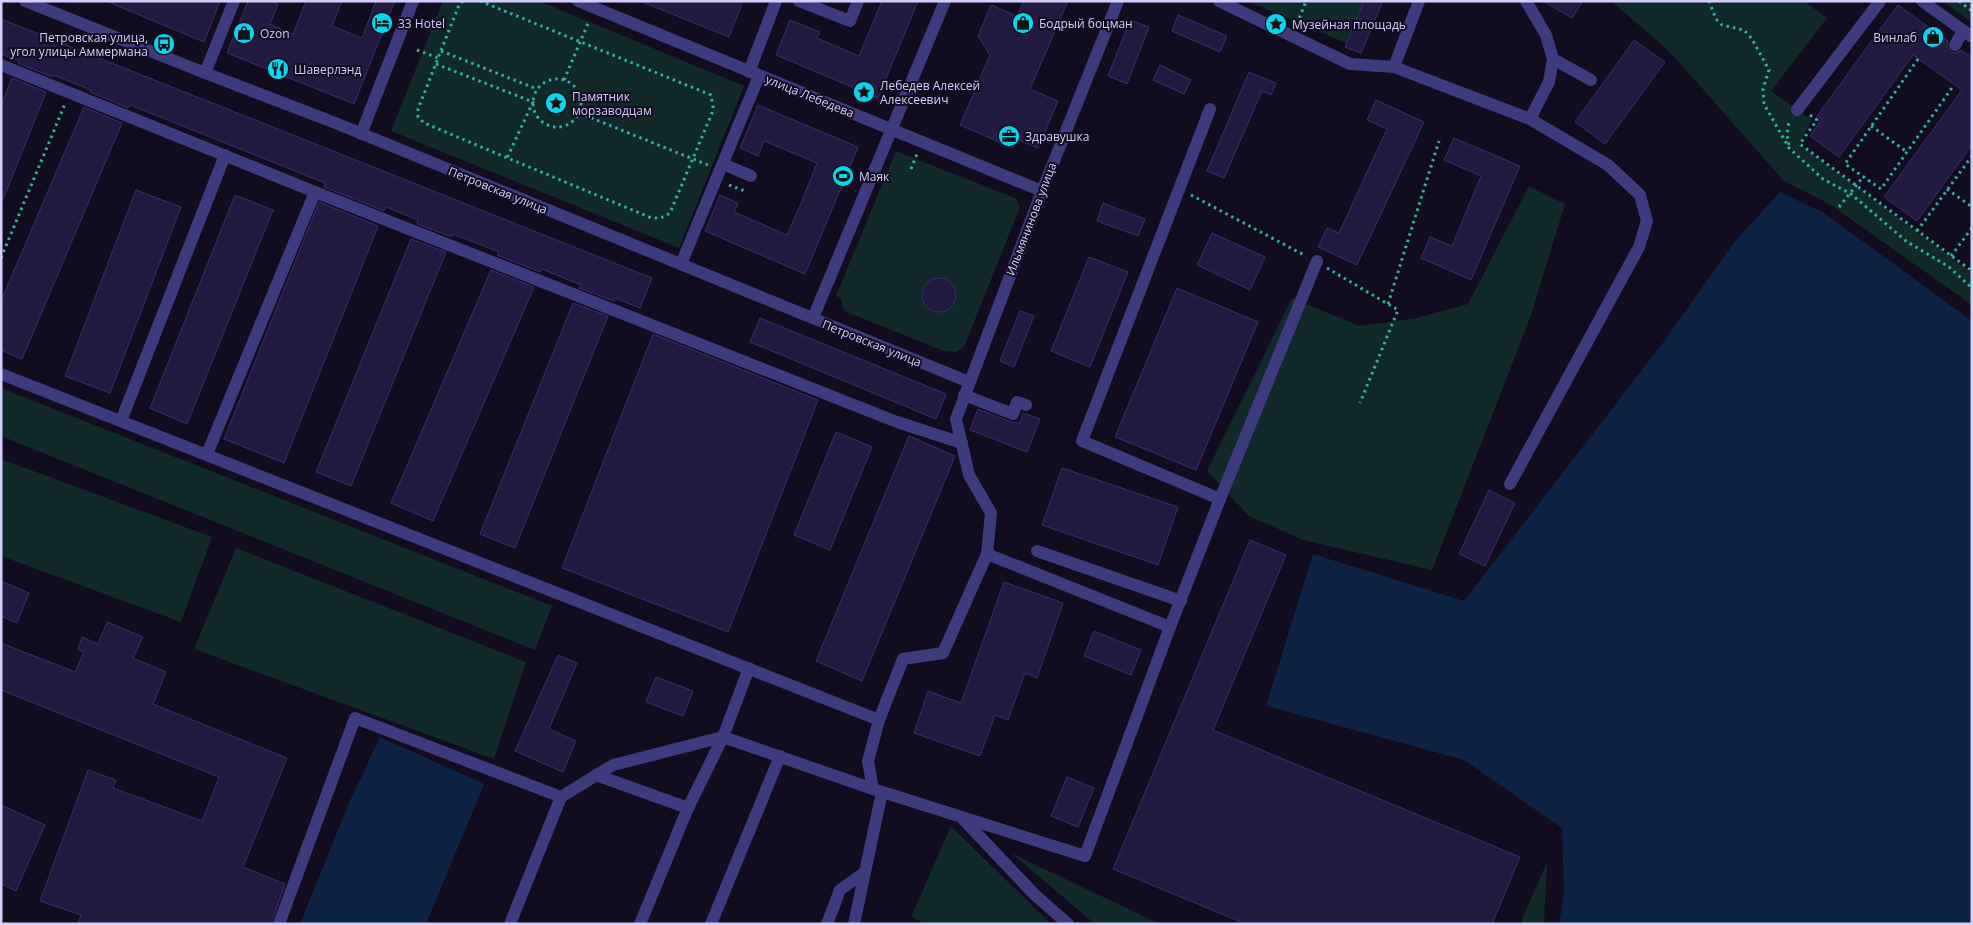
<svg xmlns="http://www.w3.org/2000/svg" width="1973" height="925" font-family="'Open Sans',sans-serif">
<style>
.green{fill:#112929}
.water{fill:#0e2243}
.building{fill:#221a40;stroke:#3a2d6b}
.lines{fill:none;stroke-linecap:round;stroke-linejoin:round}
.path{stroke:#32ada7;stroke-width:3;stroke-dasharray:2.5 4;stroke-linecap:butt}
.minor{stroke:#3d3a7d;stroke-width:12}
.labels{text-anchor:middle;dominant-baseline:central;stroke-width:4;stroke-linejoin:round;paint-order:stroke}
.poi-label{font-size:12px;fill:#d4cefd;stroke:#110d1f;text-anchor:start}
.street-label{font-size:12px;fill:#d4cefd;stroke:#110d1f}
</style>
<rect width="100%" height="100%" fill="#110d1f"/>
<g class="green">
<path d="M443 1H539L744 86 679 248 391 131Z"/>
<path d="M1247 1H1364L1346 43Z"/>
<path d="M1611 1H1804L1827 18 1771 91 1812 120 1800 144 1972 273V305L1831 205 1784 181 1670 52Z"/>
<path d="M1943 1H1972V23Z"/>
<path d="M896 151 1015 198 1020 207 964 347 956 352 944 351 847 312 843 308 841 298 836 296Z"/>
<path d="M1529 186 1565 204 1530 318 1432 570 1303 540 1249 516 1207 471 1292 298 1359 326 1417 318 1468 304Z"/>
<path d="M1 388 552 606 535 650 1 436Z"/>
<path d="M1 459 212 537 181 622 1 556Z"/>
<path d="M236 548 526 662 494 759 194 649Z"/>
<path d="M951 826 1051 924H926L911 917Z"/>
<path d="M1011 853 1160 924H1095Z"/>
<path d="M1547 862 1544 924H1520Z"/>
</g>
<g class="water">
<path d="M1780 192 1824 213 1972 321V924H1559L1564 894 1562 828 1464 760 1266 706 1313 554 1464 601 1665 340 1735 241Z"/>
<path d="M380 737 484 784 426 924H300L349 803Z"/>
</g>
<g class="building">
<path d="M106 1H220L204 42Z"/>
<path d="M248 1H271L278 4 270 24 293 34 306 1H342L332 26 362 38 376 1H395L354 104 227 53Z"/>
<path d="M640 1H743L729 37Z"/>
<path d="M882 1H918L878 98 776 55 790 20 820 32 817 38 859 56Z"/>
<path d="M1024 1H1068L1030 89 1058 101 1038 148 1016 139 1013 148 960 125 990 55 978 36 991 5 1017 16Z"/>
<path d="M1364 1H1383L1361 53 1345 47Z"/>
<path d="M1543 1H1583L1572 18Z"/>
<path d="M1898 5 1948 41 1947 46 1951 52 1956 53 1961 50 1972 58V145L1917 221 1884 197 1962 90 1913 55 1839 157 1810 136 1822 119 1817 116Z"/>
<path d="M1178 15 1227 36 1220 52 1172 31Z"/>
<path d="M1 19 652 278 640 308 615 298 614 301 579 288 581 285 542 269 540 272 497 255 499 252 453 234 452 237 417 224 418 220 386 207 384 211 324 187 325 183 130 105 128 108 90 92 91 90 53 75 52 77 18 63 19 61 1 54Z"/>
<path d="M1130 20 1149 27 1127 84 1108 76Z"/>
<path d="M1634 40 1665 62 1605 144 1575 122Z"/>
<path d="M1160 65 1191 80 1184 94 1153 80Z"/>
<path d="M1249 72 1276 83 1271 95 1262 91 1224 178 1207 171Z"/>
<path d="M12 78 46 92 2 202 1 105Z"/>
<path d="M1376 100 1424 122 1357 265 1318 247 1327 228 1339 233 1387 129 1367 120Z"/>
<path d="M758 105 858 147 805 274 705 231 720 195 738 203 734 212 787 235 802 201 817 163 764 141 758 156 740 148Z"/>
<path d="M84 107 122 123 22 359 1 350V301Z"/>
<path d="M1454 138 1520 166 1471 280 1421 258 1430 237 1452 246 1481 176 1444 160Z"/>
<path d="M136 190 181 207 110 393 65 376Z"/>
<path d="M235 195 273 210 187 424 150 408Z"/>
<path d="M319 202 378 226 284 463 224 439Z"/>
<path d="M1103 203 1145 219 1138 236 1097 221Z"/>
<path d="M1212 233 1265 257 1250 290 1197 265Z"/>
<path d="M411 239 446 252 351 486 316 472Z"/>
<path d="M1089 257 1128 272 1090 367 1051 351Z"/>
<path d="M491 270 534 287 433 521 391 503Z"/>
<circle cx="939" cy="295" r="17"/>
<path d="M1177 288 1258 322 1196 470 1115 437Z"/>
<path d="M573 303 608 316 515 548 480 534Z"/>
<path d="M1020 311 1034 316 1014 367 1000 361Z"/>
<path d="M760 318 946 394 936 419 750 342Z"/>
<path d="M653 334 818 400 728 632 562 568Z"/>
<path d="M978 409 1011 422 1020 423 1023 413 1040 419 1027 452 970 430Z"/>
<path d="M836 432 872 447 830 550 794 535Z"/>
<path d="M909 436 955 456 862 681 816 661Z"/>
<path d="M1062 468 1178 507 1158 565 1042 525Z"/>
<path d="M1489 490 1515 503 1485 566 1459 554Z"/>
<path d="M1250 540 1286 555 1213 730 1520 857 1492 924H1246L1113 869Z"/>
<path d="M1 581 29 593 17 623 1 616Z"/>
<path d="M1004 582 1063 603 1037 678 1025 673 1008 720 995 715 980 756 914 733 928 691 961 703Z"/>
<path d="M107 622 143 637 133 658 166 672 153 704 287 758 243 867 285 884 271 924H78L81 915 40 901 88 770 116 780 113 788 202 821 219 777 1 690V643L75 672 84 652 78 649 82 637 98 644Z"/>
<path d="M1094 631 1141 650 1131 675 1084 656Z"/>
<path d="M558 655 577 663 549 729 576 741 563 772 515 751Z"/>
<path d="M656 677 693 691 683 716 646 702Z"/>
<path d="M1067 777 1094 788 1078 827 1051 816Z"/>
<path d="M1 805 45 825 16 891 1 884Z"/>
</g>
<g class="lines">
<g class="path">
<path d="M463 1 459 5 418 109V117L424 123 649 217C658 219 663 218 670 213L712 113 713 107 711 95 480 1"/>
<path d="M1709 1 1716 19 1722 25 1744 30 1752 39 1769 70 1763 89 1764 104 1789 148 1823 179 1851 194 1906 241 1949 267 1972 288"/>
<path d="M1959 1 1972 11"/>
<path d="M1297 24 1306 1"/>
<path d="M417 50 438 58"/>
<path d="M441 51 537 89"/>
<path d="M1918 59 1845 164 1881 189 1954 85"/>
<path d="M436 64 533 102 507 158"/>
<circle cx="557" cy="103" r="24"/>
<path d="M564 80 589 21"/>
<path d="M579 113 708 165"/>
<path d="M1810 115 1817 120 1800 144 1972 271"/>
<path d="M1871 126 1907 152"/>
<path d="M1789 145 1787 134 1789 122"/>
<path d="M911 169 917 154"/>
<path d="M729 185 745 191"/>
<path d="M1947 189 1972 207"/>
<path d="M1191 195 1304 255"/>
<path d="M1839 207 1863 177"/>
<path d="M1917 231 1972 156"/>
<path d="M1951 256 1972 228"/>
<path d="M1 258 65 104"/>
<path d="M1327 268 1398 310 1360 403"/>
<path d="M1388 304 1439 141"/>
</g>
<g class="minor">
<path d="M25 1 205 73 333 122 969 382"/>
<path d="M578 1 1042 191"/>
<path d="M799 1 850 21 858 1"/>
<path d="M1219 1 1350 64 1394 67 1530 119 1608 165 1640 195 1647 221 1639 247 1510 484"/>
<path d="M1526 1 1546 35 1553 59 1549 82 1530 119"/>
<path d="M1922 1 1972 37"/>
<path d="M1955 45 1963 31"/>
<path d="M1553 59 1591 80"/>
<path d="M1 65 315 192 897 422 962 443"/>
<path d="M1394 67 1419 1"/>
<path d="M749 72 776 1"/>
<path d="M205 73 234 1"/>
<path d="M1797 110 1880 1"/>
<path d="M361 134 413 1"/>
<path d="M723 164 751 176"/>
<path d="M681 264 759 76"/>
<path d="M813 318 945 1"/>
<path d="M1 374 879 720 903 659 943 653 987 554 991 513 969 475 956 419 1042 191 1118 1"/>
<path d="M964 395 1013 414 1017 402 1026 405"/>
<path d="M121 421 225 155"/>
<path d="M207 454 315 192"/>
<path d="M1220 499 1317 261"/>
<path d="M1037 551 1181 601"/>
<path d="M987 554 1170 627 1220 499 1082 441 1210 109"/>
<path d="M879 720 868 761 873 789 1085 856 1170 627"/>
<path d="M596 775 688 808 723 737 873 789"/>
<path d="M963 819 1035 895 1068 924"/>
<path d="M279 924 355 718 561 797 613 765 723 737 749 668"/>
<path d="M510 924 561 797"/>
<path d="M640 924 688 808"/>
<path d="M711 924 780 756"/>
<path d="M827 924 840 890 865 872"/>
<path d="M854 924 882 792"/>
</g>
</g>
<defs>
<g id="hotel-disc" transform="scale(1.125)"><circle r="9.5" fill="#08d5ee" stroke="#110d1f"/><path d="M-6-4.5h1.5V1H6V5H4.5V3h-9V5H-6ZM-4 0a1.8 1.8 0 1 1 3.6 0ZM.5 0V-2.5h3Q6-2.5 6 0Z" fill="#111"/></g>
<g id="shop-disc" transform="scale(1.125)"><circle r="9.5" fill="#08d5ee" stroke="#110d1f"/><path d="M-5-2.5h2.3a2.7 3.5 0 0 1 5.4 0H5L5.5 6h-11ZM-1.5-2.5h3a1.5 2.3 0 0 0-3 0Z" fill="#111"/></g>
<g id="sight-disc" transform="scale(1.125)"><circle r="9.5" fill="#08d5ee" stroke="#110d1f"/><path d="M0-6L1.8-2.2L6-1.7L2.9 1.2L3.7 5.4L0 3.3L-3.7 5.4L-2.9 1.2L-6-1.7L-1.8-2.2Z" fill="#111"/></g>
<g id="bus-disc" transform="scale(1.125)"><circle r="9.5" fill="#08d5ee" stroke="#110d1f"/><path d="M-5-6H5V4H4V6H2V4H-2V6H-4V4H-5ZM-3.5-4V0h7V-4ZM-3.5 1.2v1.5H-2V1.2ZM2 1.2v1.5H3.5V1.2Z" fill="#111"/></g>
<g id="restaurant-disc" transform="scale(1.125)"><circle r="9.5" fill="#08d5ee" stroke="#110d1f"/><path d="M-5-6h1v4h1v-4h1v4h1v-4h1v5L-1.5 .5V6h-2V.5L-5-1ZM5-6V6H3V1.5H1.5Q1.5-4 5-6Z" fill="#111"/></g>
<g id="office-disc" transform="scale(1.125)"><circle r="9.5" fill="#08d5ee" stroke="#110d1f"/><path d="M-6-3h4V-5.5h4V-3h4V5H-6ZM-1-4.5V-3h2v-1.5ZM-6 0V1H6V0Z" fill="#111"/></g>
<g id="stadium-disc" transform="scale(1.125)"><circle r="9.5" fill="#08d5ee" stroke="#110d1f"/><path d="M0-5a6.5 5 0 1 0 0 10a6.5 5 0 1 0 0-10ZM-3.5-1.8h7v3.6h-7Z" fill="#111"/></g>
</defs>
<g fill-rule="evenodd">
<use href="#hotel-disc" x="382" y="23"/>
<use href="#shop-disc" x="1023" y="23"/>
<use href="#sight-disc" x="1276" y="24"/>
<use href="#shop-disc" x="244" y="33"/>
<use href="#shop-disc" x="1933" y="37"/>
<use href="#bus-disc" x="164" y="44"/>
<use href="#restaurant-disc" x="278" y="69"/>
<use href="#sight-disc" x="864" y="92"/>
<use href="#sight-disc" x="556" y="103"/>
<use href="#office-disc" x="1009" y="136"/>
<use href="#stadium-disc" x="843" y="176"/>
</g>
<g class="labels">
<g class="poi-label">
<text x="398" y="23">33 Hotel</text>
<text x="1039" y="23">Бодрый боцман</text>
<text x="1292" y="24">Музейная площадь</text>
<text x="260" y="33">Ozon</text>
<text x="148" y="37" text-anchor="end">Петровская улица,<tspan x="148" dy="14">угол улицы Аммермана</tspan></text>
<text x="1917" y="37" text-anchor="end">Винлаб</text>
<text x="294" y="69">Шаверлэнд</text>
<text x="880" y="85">Лебедев Алексей<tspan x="880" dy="14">Алексеевич</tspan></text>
<text x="572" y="96">Памятник<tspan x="572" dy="14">морзаводцам</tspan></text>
<text x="1025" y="136">Здравушка</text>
<text x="859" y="176">Маяк</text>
</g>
<g class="street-label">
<text transform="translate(810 96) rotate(22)">улица Лебедева</text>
<text transform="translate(498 190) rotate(22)">Петровская улица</text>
<text transform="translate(1031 219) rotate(-69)">Ильмянинова улица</text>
<text transform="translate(872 343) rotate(22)">Петровская улица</text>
</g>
</g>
<rect width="1973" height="925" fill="none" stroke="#d4cefd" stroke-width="5"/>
</svg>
